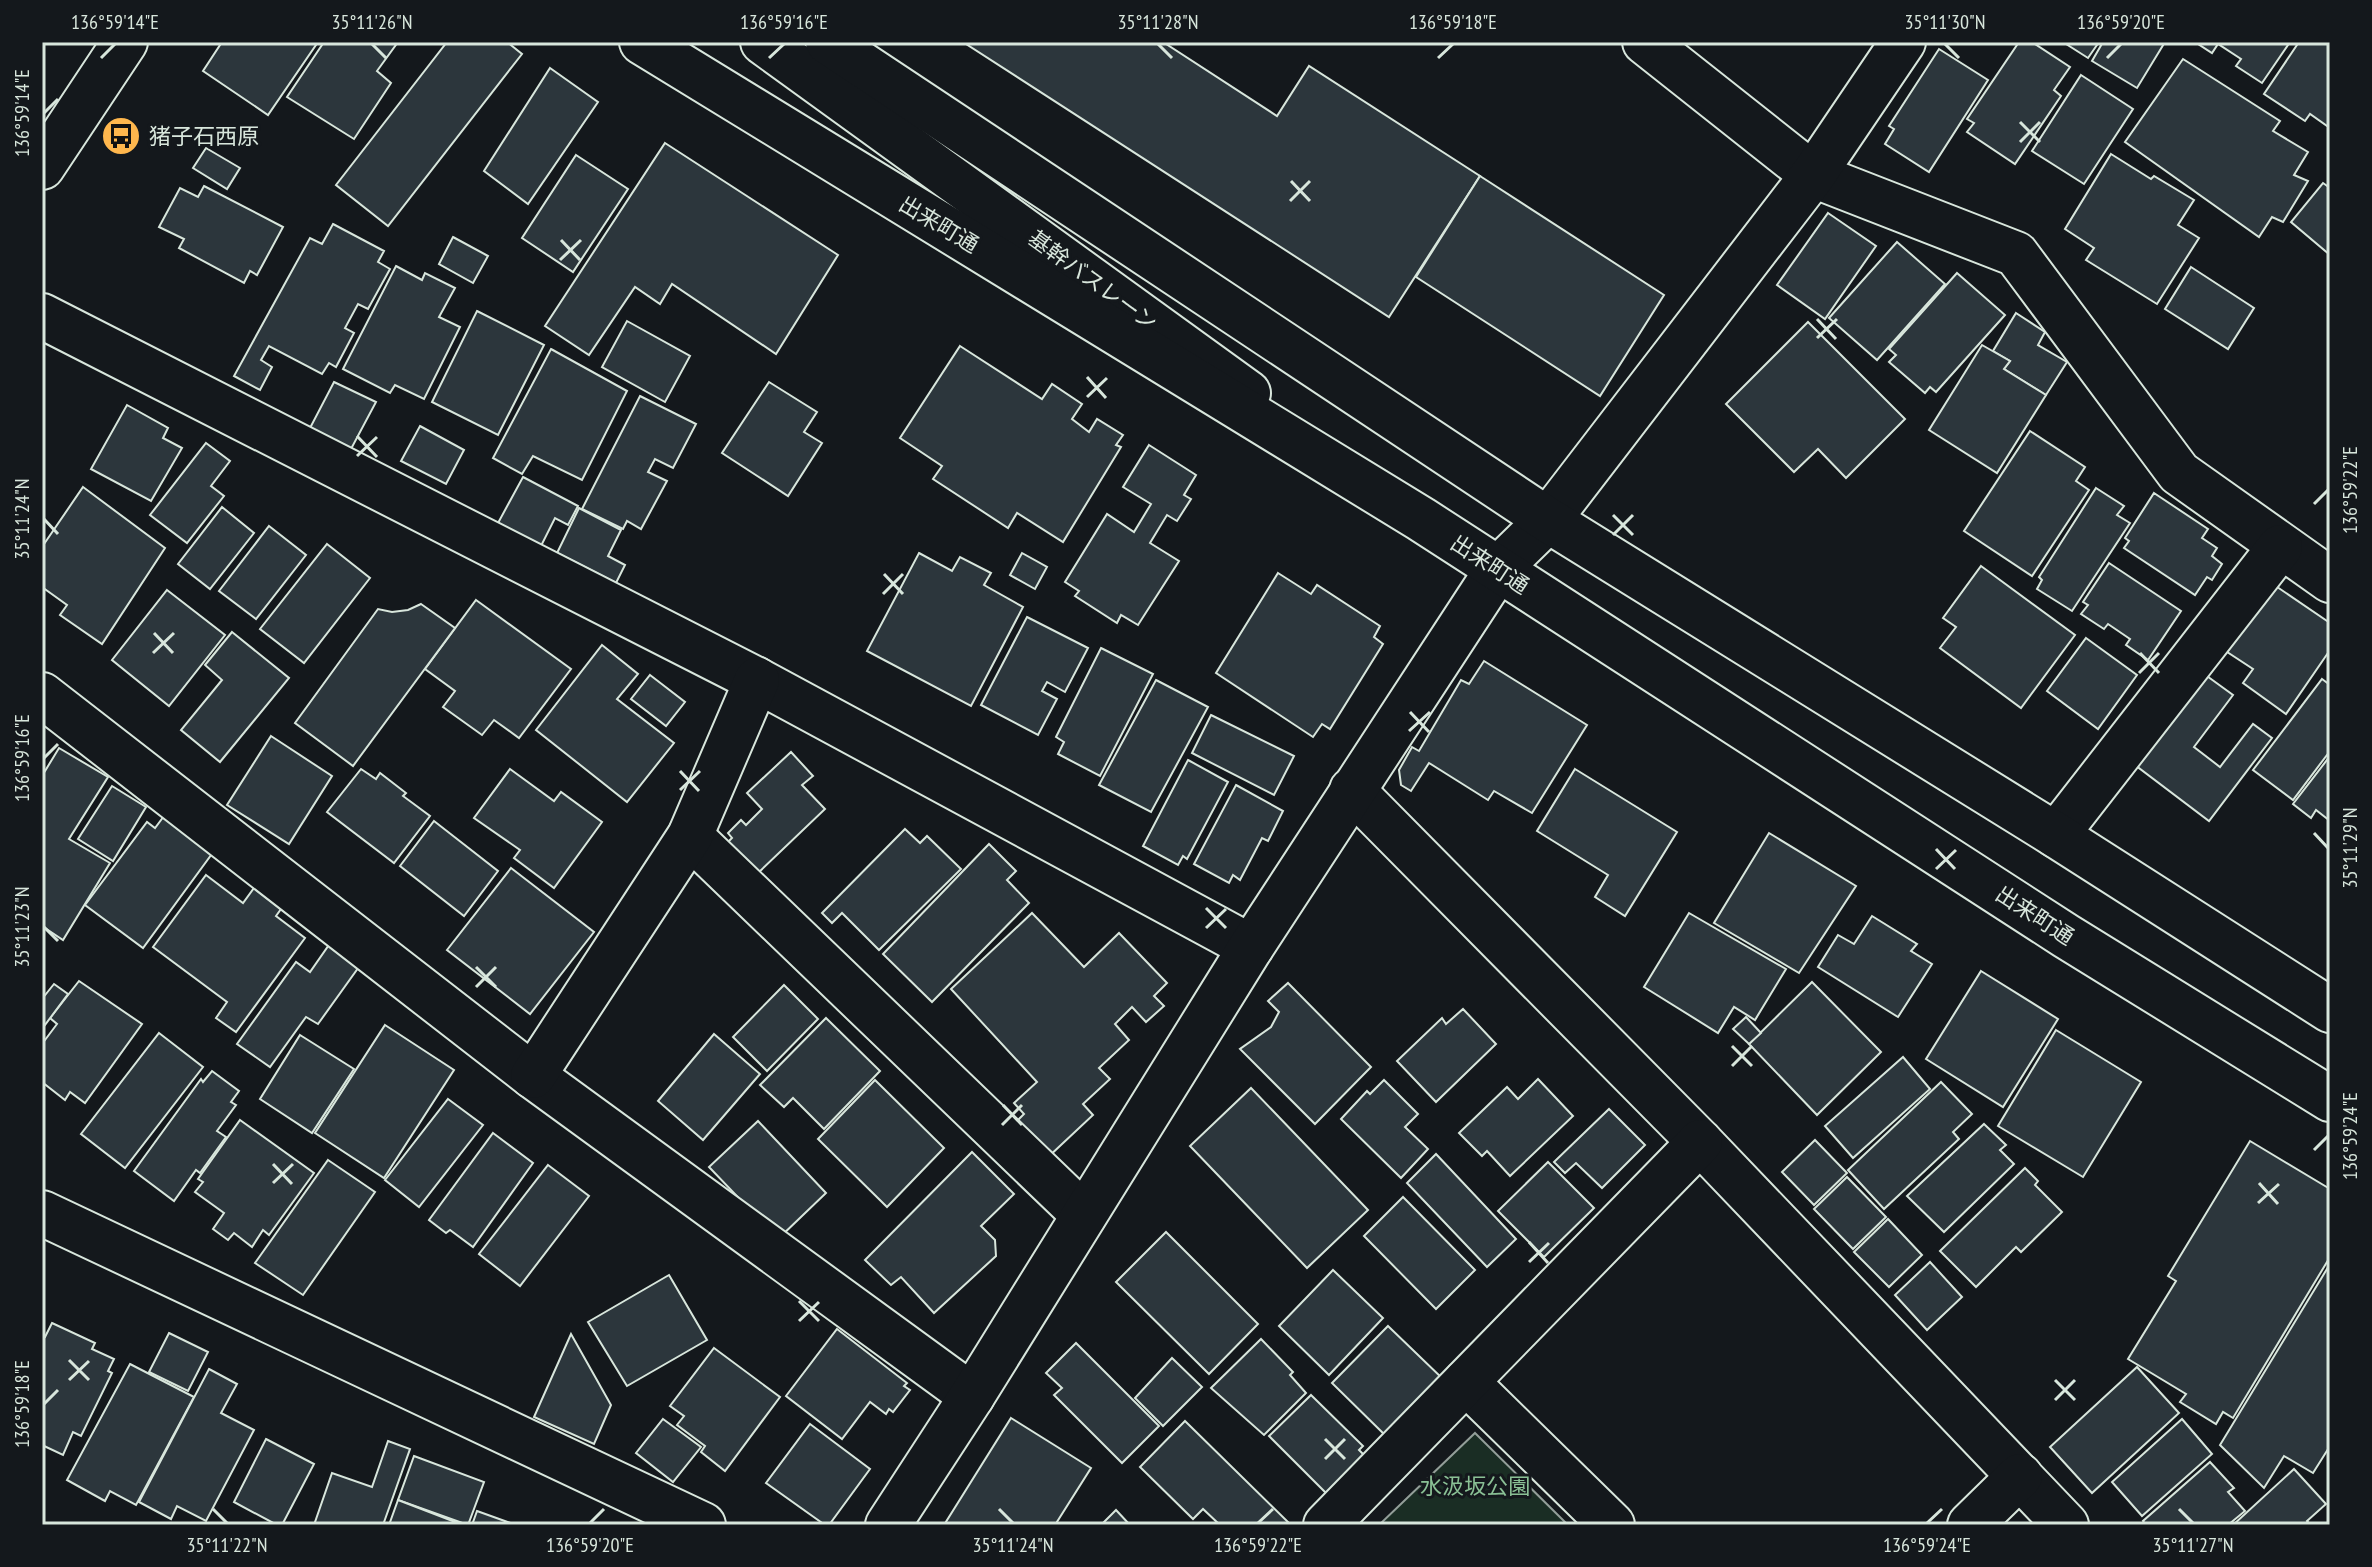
<svg xmlns="http://www.w3.org/2000/svg" width="2372" height="1567" font-family="'PT Sans Narrow','Noto Sans JP',sans-serif">
<style>
.green{fill:#1a2d24;stroke:#939e99;stroke-width:2}
.building{fill:#2c363c;stroke:#d8e6dc;stroke-width:2}
.lines{fill:none;stroke-linecap:round;stroke-linejoin:round}
.minor-casing{stroke:#d8e6dc;stroke-width:48}
.tertiary-casing{stroke:#d8e6dc;stroke-width:48}
.secondary-casing{stroke:#d8e6dc;stroke-width:48}
.minor{stroke:#14181c;stroke-width:44}
.tertiary{stroke:#14181c;stroke-width:44}
.secondary{stroke:#14181c;stroke-width:44}
.ticks{fill:none;stroke:#d8e6dc;stroke-width:3}
.labels{text-anchor:middle;dominant-baseline:central;stroke-width:6;stroke-linejoin:round;paint-order:stroke}
.poi-label{font-size:22px;fill:#d8e6dc;stroke:#14181c;text-anchor:start}
.street-label{font-size:22px;fill:#d8e6dc;stroke:#14181c}
.park-label{font-size:22px;fill:#8ac095;stroke:#14181c}
.neatline{fill:none;stroke:#d8e6dc;stroke-width:3}
.ticks-label{font-size:20px;text-anchor:middle;fill:#d8e6dc}
</style>
<rect width="100%" height="100%" fill="#14181c"/>
<path class="green" d="M1475 1433 1568 1525H1379Z"/>
<g class="building">
<path d="M222 42H318L268 115 203 71Z"/>
<path d="M324 42H398L377 71 391 83 354 139 287 97Z"/>
<path d="M447 42H507L522 54 388 226 336 185Z"/>
<path d="M963 42H1163L1277 116 1309 66 1480 176 1389 317Z"/>
<path d="M2019 42H2032L2070 67 2054 90 2061 96 2015 164 1967 132 1974 123 1967 119Z"/>
<path d="M2063 42H2099L2088 58Z"/>
<path d="M2103 42H2165L2137 88 2092 61Z"/>
<path d="M2195 42H2290L2262 83 2236 66 2241 59 2218 44 2212 53Z"/>
<path d="M2299 42H2330V128L2310 114 2305 121 2264 94Z"/>
<path d="M1939 49 1988 80 1929 172 1885 144 1894 129 1889 126Z"/>
<path d="M2183 59 2280 121 2273 131 2308 152 2294 175 2308 181 2283 222 2272 217 2259 237 2125 142Z"/>
<path d="M550 68 598 102 528 204 484 171Z"/>
<path d="M2081 75 2133 109 2084 184 2032 151Z"/>
<path d="M665 143 838 255 776 354 672 284 660 304 635 287 589 355 545 326Z"/>
<path d="M206 148 240 168 227 189 193 168Z"/>
<path d="M2111 154 2151 179 2154 176 2194 200 2178 225 2199 238 2157 304 2086 260 2094 248 2065 229Z"/>
<path d="M576 155 628 189 573 272 522 238Z"/>
<path d="M1480 176 1664 295 1600 396 1416 277Z"/>
<path d="M2323 183 2330 188V255L2291 222Z"/>
<path d="M204 186 283 227 257 275 250 271 244 283 179 248 184 239 159 227 180 188 198 197Z"/>
<path d="M1828 213 1876 246 1825 319 1777 285Z"/>
<path d="M333 224 384 251 378 262 390 269 368 309 358 304 345 328 354 333 336 367 329 363 322 374 269 346 261 360 272 367 260 390 234 376 310 238 322 244Z"/>
<path d="M453 237 488 256 473 283 439 264Z"/>
<path d="M1897 242 1945 284 1877 360 1829 318Z"/>
<path d="M396 266 422 280 425 273 455 288 439 317 460 327 424 399 395 385 390 393 343 369Z"/>
<path d="M2191 267 2254 308 2228 349 2165 309Z"/>
<path d="M1957 273 2005 315 1936 392 1930 387 1925 393 1889 362 1896 355 1889 349Z"/>
<path d="M477 311 544 345 498 435 432 402Z"/>
<path d="M2016 313 2045 332 2038 345 2067 362 2046 395 2004 369 2010 361 1993 351Z"/>
<path d="M627 321 690 356 665 402 602 367Z"/>
<path d="M1808 322 1905 419 1846 478 1818 449 1794 472 1726 404Z"/>
<path d="M1982 345 2010 361 2004 369 2046 395 1997 473 1929 430Z"/>
<path d="M960 346 1042 399 1052 384 1082 404 1072 419 1089 432 1097 419 1123 435 1116 445 1121 447 1063 542 1017 513 1008 528 933 479 942 466 900 438Z"/>
<path d="M551 349 627 391 582 480 533 456 522 474 493 458Z"/>
<path d="M334 382 376 402 351 449 310 428Z"/>
<path d="M769 382 817 412 804 432 822 443 788 496 722 453Z"/>
<path d="M640 396 696 424 673 468 655 459 648 472 667 481 641 529 627 521 623 529 582 509Z"/>
<path d="M127 405 168 428 163 438 182 448 151 501 91 469Z"/>
<path d="M420 426 464 450 446 484 401 461Z"/>
<path d="M2030 431 2085 467 2076 481 2089 490 2032 576 1964 531Z"/>
<path d="M206 443 230 461 211 486 224 496 187 543 150 515Z"/>
<path d="M1149 445 1196 475 1184 495 1191 499 1177 521 1167 515 1150 543 1179 561 1138 625 1121 615 1117 623 1075 596 1079 591 1065 582 1107 514 1134 532 1151 504 1123 487Z"/>
<path d="M523 477 578 506 568 525 555 518 541 546 498 523Z"/>
<path d="M83 487 165 548 102 644 60 615 67 605 42 587V547Z"/>
<path d="M2096 488 2124 506 2117 515 2130 523 2072 611 2037 589 2042 580 2039 577Z"/>
<path d="M2154 493 2208 529 2202 538 2217 548 2212 556 2222 564 2212 580 2207 577 2195 595 2124 548 2129 541 2125 538Z"/>
<path d="M222 507 254 533 210 589 178 564Z"/>
<path d="M579 508 621 530 608 556 625 565 616 583 557 553Z"/>
<path d="M269 526 306 555 256 619 219 591Z"/>
<path d="M327 544 370 578 304 663 260 629Z"/>
<path d="M919 553 952 571 960 557 991 573 984 585 1023 607 971 706 867 651Z"/>
<path d="M1022 553 1047 567 1035 589 1010 575Z"/>
<path d="M2109 563 2181 611 2148 660 2126 645 2130 639 2108 624 2104 629 2081 614 2088 605 2083 602Z"/>
<path d="M1981 566 2075 635 2021 708 1940 648 1956 627 1943 618Z"/>
<path d="M1278 573 1311 594 1317 585 1380 626 1374 637 1383 644 1330 729 1322 724 1313 737 1216 673Z"/>
<path d="M2264 578 2330 623V650L2286 714 2243 683 2253 669 2218 646Z"/>
<path d="M167 590 225 635 169 706 112 660Z"/>
<path d="M476 600 571 669 519 738 494 720 482 735 443 707 455 691 425 669Z"/>
<path d="M421 604 455 628 353 766 295 723 378 609 392 612 408 610Z"/>
<path d="M1027 617 1088 648 1065 692 1047 682 1042 691 1057 699 1038 735 981 705Z"/>
<path d="M232 632 289 678 220 762 181 730 222 680 205 665Z"/>
<path d="M2086 638 2137 675 2098 729 2047 691Z"/>
<path d="M602 645 638 674 617 699 674 743 627 802 536 730Z"/>
<path d="M1101 648 1153 674 1100 776 1058 754 1064 742 1056 737Z"/>
<path d="M1484 661 1587 725 1532 813 1494 791 1488 800 1429 763 1411 791 1401 785 1399 770 1412 747 1419 751 1461 680 1469 684Z"/>
<path d="M2200 671 2233 695 2194 747 2220 767 2253 724 2272 738 2209 821 2131 762Z"/>
<path d="M650 675 685 702 666 726 631 699Z"/>
<path d="M2322 679 2330 685V751L2293 800 2253 770Z"/>
<path d="M1156 680 1208 707 1151 812 1099 785Z"/>
<path d="M1211 715 1294 756 1274 795 1192 753Z"/>
<path d="M271 736 332 776 289 844 227 805Z"/>
<path d="M59 748 108 777 69 839 110 863 63 940 42 926V776Z"/>
<path d="M791 752 813 776 802 785 825 809 758 873 728 842 732 838 728 833 741 820 746 825 762 809 747 793Z"/>
<path d="M2330 756V821L2316 810 2311 818 2293 804Z"/>
<path d="M1188 760 1228 782 1187 859 1183 856 1178 865 1143 846Z"/>
<path d="M361 769 376 779 380 773 406 793 403 796 430 816 394 863 327 812Z"/>
<path d="M510 769 554 801 561 792 602 822 554 888 514 858 520 850 474 818Z"/>
<path d="M1575 769 1677 832 1625 916 1595 897 1608 875 1537 831Z"/>
<path d="M1236 785 1283 811 1268 841 1262 838 1240 880 1233 875 1229 883 1194 864Z"/>
<path d="M112 786 146 807 113 861 78 839Z"/>
<path d="M164 816 214 851 143 948 85 905 147 822 155 828Z"/>
<path d="M434 821 498 871 464 916 400 866Z"/>
<path d="M905 829 920 843 927 836 961 869 879 950 842 913 832 923 822 913Z"/>
<path d="M1769 833 1856 886 1799 973 1714 923Z"/>
<path d="M989 844 1016 871 1007 880 1029 903 932 1002 883 954Z"/>
<path d="M511 868 594 932 530 1014 447 950Z"/>
<path d="M206 875 243 903 254 888 281 909 276 916 305 938 236 1032 216 1018 227 1002 153 947Z"/>
<path d="M1032 913 1084 967 1119 933 1167 983 1154 996 1164 1006 1146 1022 1132 1007 1115 1024 1129 1040 1099 1068 1110 1079 1083 1104 1093 1115 1046 1159 1013 1125 1024 1114 1014 1103 1037 1082 951 989Z"/>
<path d="M1689 913 1786 969 1755 1020 1734 1007 1718 1033 1644 987Z"/>
<path d="M1872 916 1917 944 1911 951 1932 964 1898 1017 1818 967 1838 935 1854 944Z"/>
<path d="M331 942 361 964 318 1024 306 1017 270 1067 237 1044 296 962 310 972Z"/>
<path d="M1981 971 2058 1019 2003 1107 1926 1059Z"/>
<path d="M79 981 142 1024 85 1103 70 1092 65 1100 42 1082V1044L57 1024 50 1018Z"/>
<path d="M1812 982 1881 1052 1817 1115 1749 1044Z"/>
<path d="M1288 983 1371 1067 1315 1124 1240 1049 1271 1027 1279 1012 1268 1001Z"/>
<path d="M54 984 68 994 42 1029V999Z"/>
<path d="M784 985 818 1019 767 1071 733 1037Z"/>
<path d="M1463 1009 1496 1044 1436 1102 1397 1061 1442 1018 1446 1024Z"/>
<path d="M1746 1017 1761 1033 1749 1044 1733 1029Z"/>
<path d="M826 1018 880 1071 824 1129 793 1098 784 1107 760 1085Z"/>
<path d="M385 1025 454 1070 384 1178 315 1133Z"/>
<path d="M2056 1030 2141 1082 2083 1177 1998 1126Z"/>
<path d="M159 1033 203 1067 125 1168 81 1134Z"/>
<path d="M714 1034 760 1074 703 1140 658 1101Z"/>
<path d="M300 1035 354 1069 312 1133 260 1099Z"/>
<path d="M1903 1057 1930 1089 1853 1158 1825 1126Z"/>
<path d="M212 1071 239 1091 231 1102 236 1105 217 1131 226 1137 200 1173 196 1170 174 1201 134 1171 201 1079 203 1082Z"/>
<path d="M1538 1079 1573 1116 1510 1176 1487 1151 1482 1156 1459 1133 1507 1087 1518 1099Z"/>
<path d="M875 1080 944 1148 887 1207 818 1139Z"/>
<path d="M1384 1080 1418 1114 1405 1127 1428 1149 1401 1178 1341 1119 1367 1091 1370 1094Z"/>
<path d="M1941 1082 1972 1114 1953 1132 1959 1139 1884 1209 1848 1170Z"/>
<path d="M1251 1088 1368 1210 1307 1268 1190 1146Z"/>
<path d="M448 1099 483 1125 419 1207 385 1180Z"/>
<path d="M1609 1109 1645 1145 1602 1188 1576 1163 1565 1173 1554 1162Z"/>
<path d="M240 1120 314 1173 269 1235 263 1230 252 1247 234 1233 228 1240 213 1229 224 1213 195 1192 203 1182 198 1179Z"/>
<path d="M758 1121 826 1193 778 1239 709 1167Z"/>
<path d="M1984 1124 2006 1145 2000 1150 2014 1164 1944 1232 1907 1196Z"/>
<path d="M493 1133 533 1163 473 1247 450 1230 446 1233 429 1220Z"/>
<path d="M1815 1140 1847 1173 1814 1205 1782 1172Z"/>
<path d="M2250 1141 2330 1189V1257L2233 1418 2223 1412 2216 1424 2180 1402 2186 1394 2128 1359 2176 1281 2168 1276Z"/>
<path d="M972 1152 1014 1194 981 1226 995 1240 996 1256 934 1313 901 1277 891 1285 865 1260Z"/>
<path d="M1436 1154 1516 1239 1487 1267 1407 1183Z"/>
<path d="M328 1160 375 1192 303 1295 255 1263Z"/>
<path d="M1548 1162 1594 1208 1544 1257 1498 1211Z"/>
<path d="M548 1165 589 1196 520 1286 479 1254Z"/>
<path d="M2025 1168 2038 1181 2035 1185 2062 1212 2021 1252 2016 1247 1976 1287 1940 1251Z"/>
<path d="M1847 1177 1886 1217 1853 1249 1814 1209Z"/>
<path d="M1403 1197 1475 1270 1436 1309 1364 1236Z"/>
<path d="M1888 1219 1922 1255 1889 1287 1854 1252Z"/>
<path d="M1166 1232 1258 1324 1209 1374 1116 1282Z"/>
<path d="M1930 1262 1962 1297 1927 1330 1895 1295Z"/>
<path d="M2330 1264V1446L2313 1473 2284 1456 2264 1488 2220 1445Z"/>
<path d="M1333 1270 1383 1318 1329 1375 1279 1326Z"/>
<path d="M669 1275 707 1340 627 1386 588 1322Z"/>
<path d="M52 1323 95 1343 92 1349 114 1359 108 1371 112 1373 81 1436 73 1432 63 1455 42 1445V1336L45 1337Z"/>
<path d="M1388 1326 1444 1380 1388 1438 1332 1383Z"/>
<path d="M837 1329 907 1383 904 1386 910 1390 893 1412 889 1409 886 1414 870 1402 842 1439 786 1396Z"/>
<path d="M169 1333 208 1352 188 1391 149 1372Z"/>
<path d="M571 1334 611 1405 594 1444 534 1417Z"/>
<path d="M1261 1339 1293 1372 1290 1375 1306 1393 1264 1435 1211 1388Z"/>
<path d="M1076 1343 1159 1426 1122 1463 1054 1395 1062 1388 1046 1373Z"/>
<path d="M714 1348 780 1397 725 1471 701 1452 705 1446 677 1425 684 1416 670 1406Z"/>
<path d="M1172 1358 1202 1387 1163 1426 1135 1398Z"/>
<path d="M130 1364 194 1397 136 1505 110 1491 105 1501 67 1480Z"/>
<path d="M2137 1367 2179 1413 2092 1493 2050 1447Z"/>
<path d="M209 1369 237 1384 221 1413 254 1430 206 1521 177 1506 171 1519 139 1502Z"/>
<path d="M1311 1395 1363 1446 1359 1450 1366 1457 1328 1495 1269 1436Z"/>
<path d="M1011 1418 1091 1468 1055 1525H944Z"/>
<path d="M663 1419 701 1447 673 1482 636 1453Z"/>
<path d="M2182 1419 2212 1454 2142 1516 2112 1482Z"/>
<path d="M1185 1421 1289 1523 1220 1525 1203 1509 1193 1519 1140 1467Z"/>
<path d="M810 1424 870 1469 829 1525H825L766 1483Z"/>
<path d="M266 1439 314 1464 282 1525H277L234 1502Z"/>
<path d="M388 1441 410 1449 383 1525H314L332 1473 372 1487Z"/>
<path d="M414 1456 484 1482 468 1525 398 1500Z"/>
<path d="M2210 1462 2234 1488 2228 1492 2245 1511 2228 1525H2146L2143 1521Z"/>
<path d="M2294 1469 2326 1504 2307 1521 2311 1525H2233Z"/>
<path d="M398 1500 463 1525H389Z"/>
<path d="M1116 1510 1130 1525H1101Z"/>
<path d="M477 1511 516 1525H472Z"/>
</g>
<g class="lines">
<g class="minor-casing">
<g id="minor">
<path d="M763 42 1248 393"/>
<path d="M1645 42 1813 175 2016 254 2179 473 2330 580"/>
<path d="M42 316 757 680 1251 947"/>
<path d="M42 695 533 1076 972 1396"/>
<path d="M1352 790 1700 1142 2066 1525"/>
<path d="M2056 835 2280 547"/>
<path d="M690 836 1084 1215"/>
<path d="M533 1076 690 836 757 680"/>
<path d="M42 1213 703 1525"/>
<path d="M1466 1382 1612 1525"/>
<path d="M888 1525 972 1396 1251 947 1498 569 1548 520 1813 175 1903 42"/>
<path d="M1326 1525 1700 1142"/>
<path d="M1970 1525 2020 1476"/>
</g>
</g>
<g class="tertiary-casing">
<path id="tertiary" d="M42 167 125 42"/>
</g>
<g class="secondary-casing">
<g id="secondary">
<path d="M642 42 1421 519 2066 936 2330 1099"/>
<path d="M828 42 1548 520 2056 835 2330 1010"/>
</g>
</g>
<use href="#minor" class="minor"/>
<use href="#tertiary" class="tertiary"/>
<use href="#secondary" class="secondary"/>
</g>
<path class="ticks" d="M372 44 386 58M1158 44 1172 58M1945 44 1959 58M101 58 115 44M769 58 784 44M1438 58 1453 44M2107 58 2121 44M44 113 58 99M2020 122 2040 142M2020 142 2040 122M1291 181 1310 201M1290 201 1310 181M561 240 580 260M560 260 581 240M1817 319 1836 339M1817 338 1837 319M1087 377 1106 398M1087 397 1107 378M357 436 377 457M357 456 377 437M2314 504 2328 490M1613 515 1633 535M44 519 58 534M1613 535 1633 515M884 574 903 594M883 594 903 574M154 633 173 653M153 653 174 633M2140 653 2159 673M2139 673 2159 653M1410 712 1429 732M1409 731 1430 712M44 758 58 744M680 771 699 791M680 790 700 771M2314 833 2328 848M1936 849 1955 869M1936 869 1956 850M1206 908 1226 928M44 927 58 941M1206 928 1226 909M476 967 496 987M476 987 496 967M1732 1046 1752 1066M1732 1066 1752 1046M1003 1105 1022 1125M1002 1125 1022 1105M2314 1150 2328 1136M273 1164 292 1184M273 1183 293 1164M2259 1183 2278 1204M2258 1203 2279 1184M1529 1242 1548 1263M1529 1262 1549 1243M799 1301 819 1321M799 1321 819 1302M69 1360 89 1380M69 1380 89 1361M2055 1380 2075 1400M2055 1400 2075 1380M44 1404 58 1390M1325 1439 1345 1459M1325 1459 1345 1439M213 1509 227 1523M999 1509 1013 1523M2179 1509 2193 1523M590 1523 604 1509M1258 1523 1273 1509M1927 1523 1942 1509"/>
<defs>
<g id="bus-disc" transform="scale(2)"><circle r="9.5" fill="#ffb74d" stroke="#14181c"/><path d="M-5-6H5V4H4V6H2V4H-2V6H-4V4H-5ZM-3.5-4V0h7V-4ZM-3.5 1.2v1.5H-2V1.2ZM2 1.2v1.5H3.5V1.2Z" fill="#111"/></g>
</defs>
<g fill-rule="evenodd">
<use href="#bus-disc" x="121" y="136"/>
</g>
<g class="labels">
<g class="poi-label">
<text x="149" y="136">猪子石西原</text>
</g>
<g class="street-label">
<text transform="translate(939 224) rotate(31)">出来町通</text>
<text transform="translate(1093 280) rotate(36)">基幹バスレーン</text>
<text transform="translate(1490 564) rotate(33)">出来町通</text>
<text transform="translate(2035 915) rotate(33)">出来町通</text>
</g>
<g class="park-label">
<text x="1475" y="1486">水汲坂公園</text>
</g>
</g>
<rect width="2372" height="1567" fill="none" stroke="#14181c" stroke-width="88"/>
<rect x="44" y="44" width="2284" height="1479" class="neatline"/>
<g class="ticks-label">
<text x="115" y="29">136°59'14"E</text>
<text x="372" y="29">35°11'26"N</text>
<text x="784" y="29">136°59'16"E</text>
<text x="1158" y="29">35°11'28"N</text>
<text x="1453" y="29">136°59'18"E</text>
<text x="1945" y="29">35°11'30"N</text>
<text x="2121" y="29">136°59'20"E</text>
<text transform="translate(22 113) rotate(-90)" y="7">136°59'14"E</text>
<text transform="translate(2350 490) rotate(-90)" y="7">136°59'22"E</text>
<text transform="translate(22 519) rotate(-90)" y="7">35°11'24"N</text>
<text transform="translate(22 758) rotate(-90)" y="7">136°59'16"E</text>
<text transform="translate(2350 848) rotate(-90)" y="7">35°11'29"N</text>
<text transform="translate(22 927) rotate(-90)" y="7">35°11'23"N</text>
<text transform="translate(2350 1136) rotate(-90)" y="7">136°59'24"E</text>
<text transform="translate(22 1404) rotate(-90)" y="7">136°59'18"E</text>
<text x="227" y="1552">35°11'22"N</text>
<text x="590" y="1552">136°59'20"E</text>
<text x="1013" y="1552">35°11'24"N</text>
<text x="1258" y="1552">136°59'22"E</text>
<text x="1927" y="1552">136°59'24"E</text>
<text x="2193" y="1552">35°11'27"N</text>
</g>
</svg>
